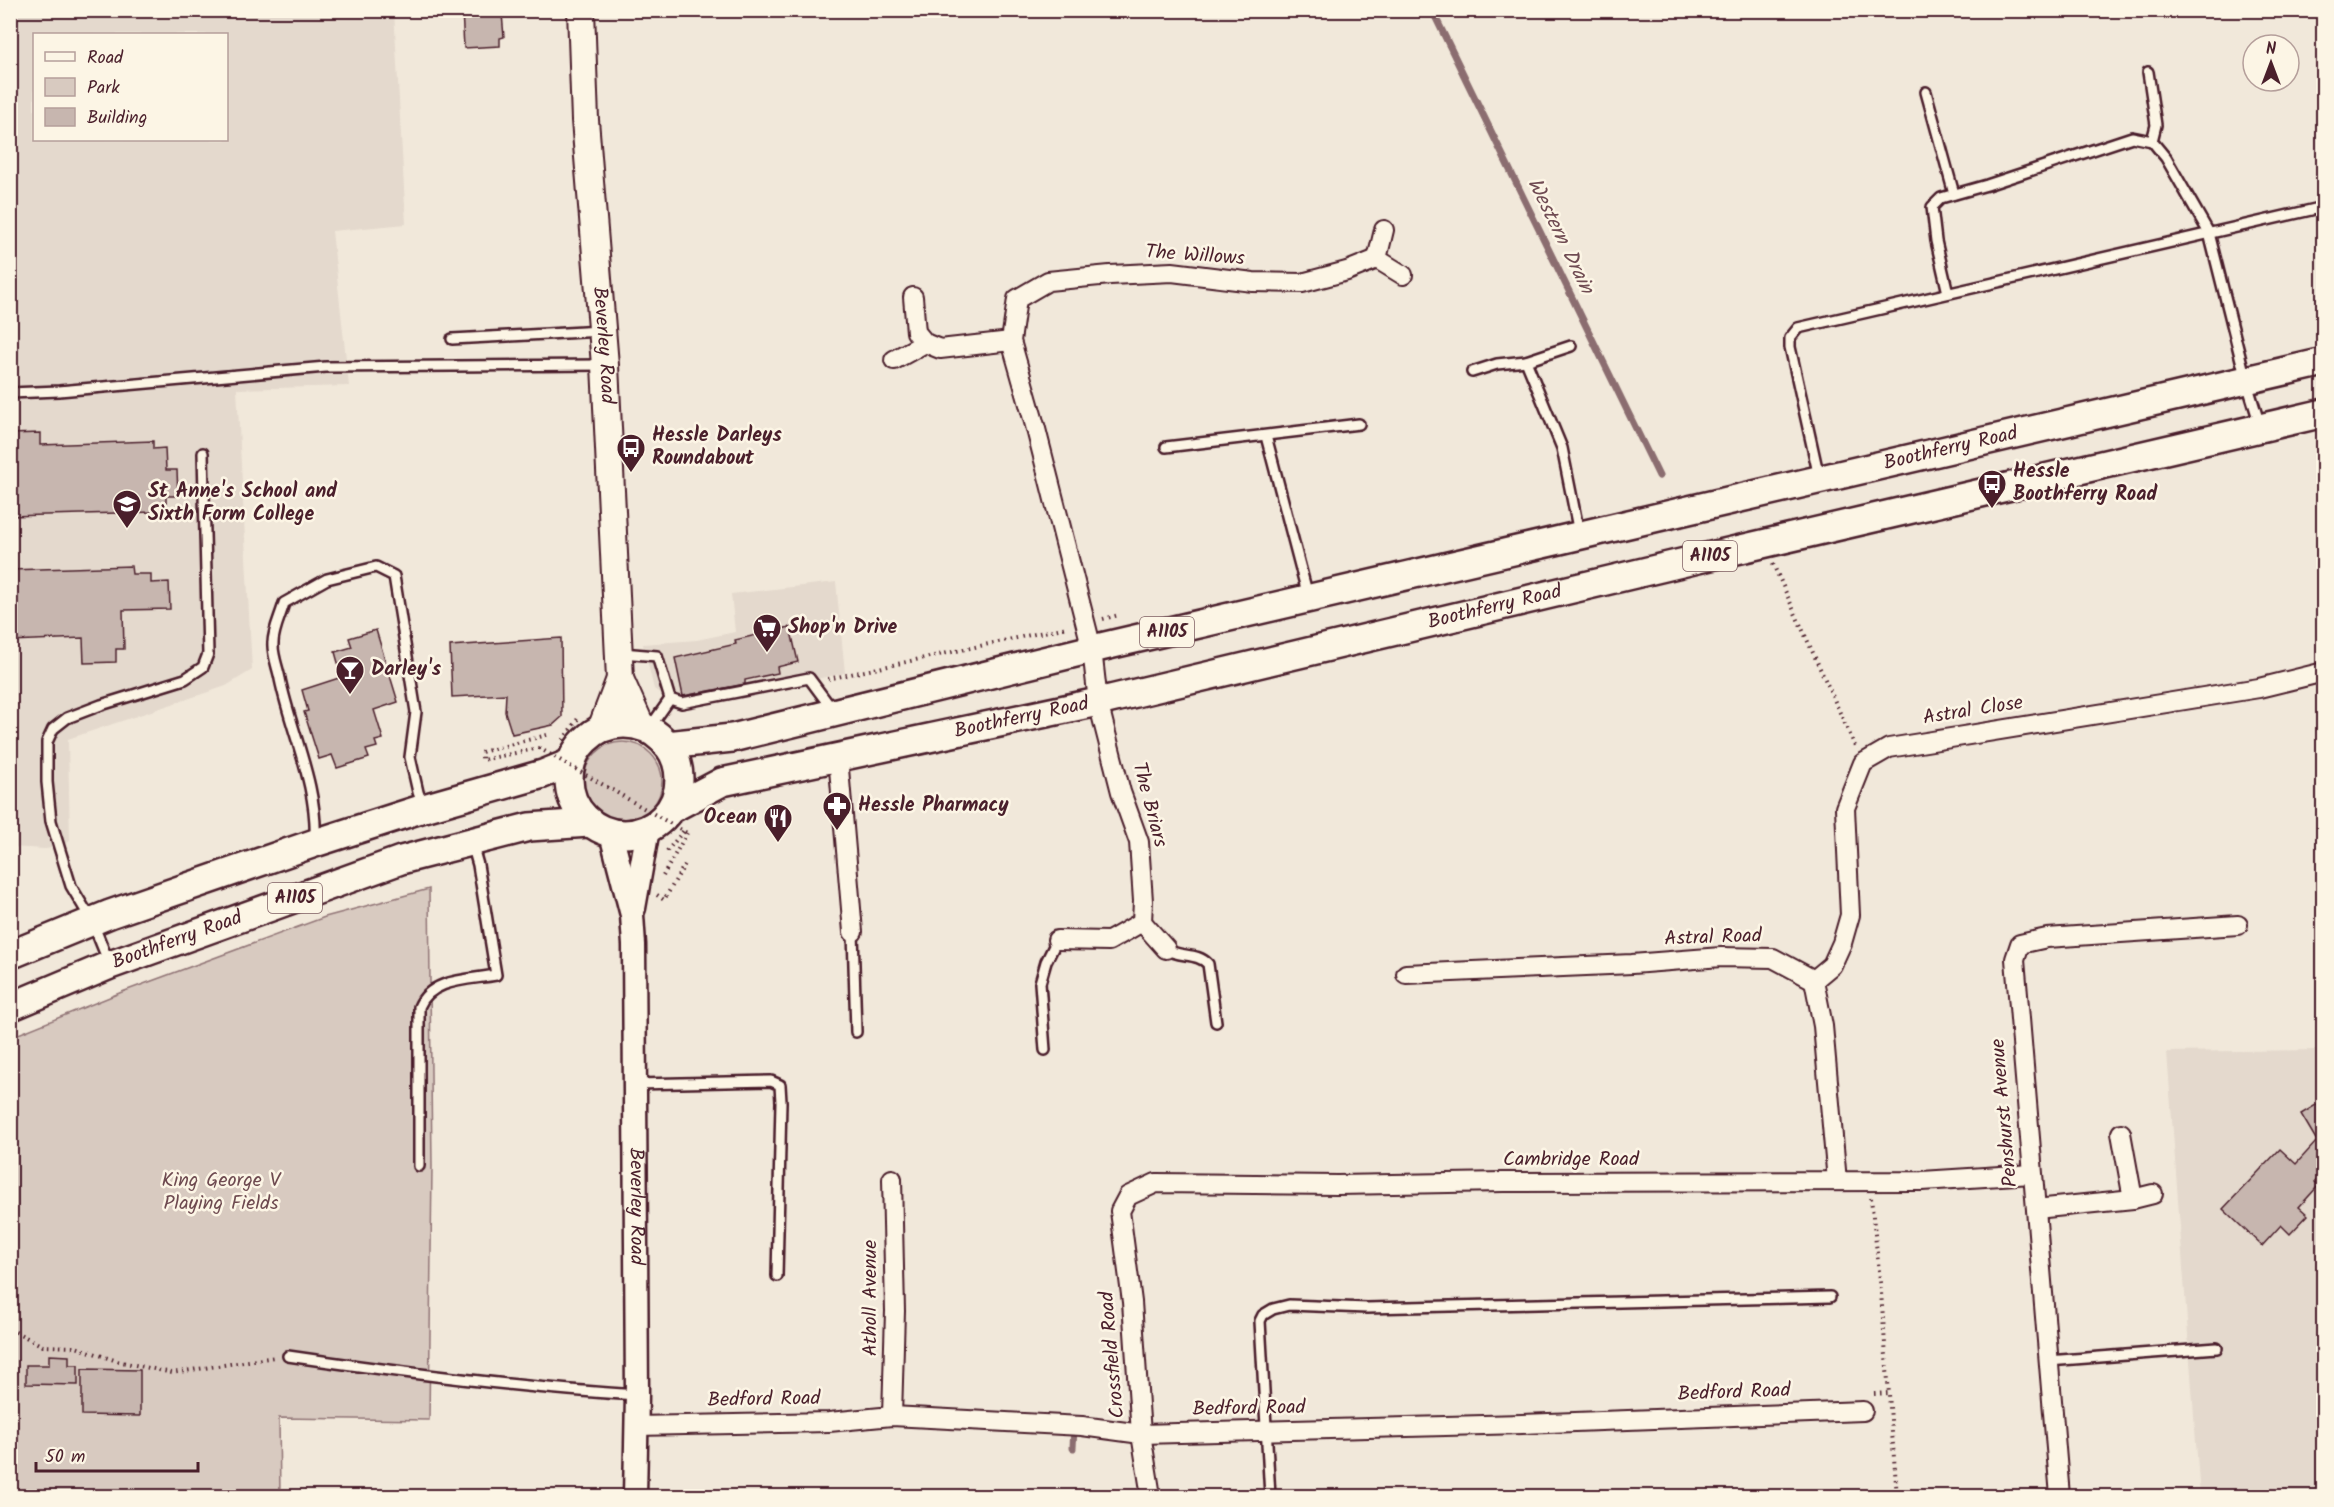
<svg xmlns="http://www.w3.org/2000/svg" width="2334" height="1507" font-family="Kalam,sans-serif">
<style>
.built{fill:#e4d9cd;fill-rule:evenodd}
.green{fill:#d8cac0;stroke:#917476;stroke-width:1.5}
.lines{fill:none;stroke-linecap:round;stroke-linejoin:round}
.stream{stroke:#8b6d6f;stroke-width:7}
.building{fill:#c7b6af;stroke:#4a1f2b;stroke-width:1.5}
.service-casing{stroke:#4a1f2b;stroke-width:14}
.minor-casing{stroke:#4a1f2b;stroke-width:22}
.tertiary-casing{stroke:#4a1f2b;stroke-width:27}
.secondary-casing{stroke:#4a1f2b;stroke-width:30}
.primary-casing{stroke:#4a1f2b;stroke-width:32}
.path{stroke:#4a1f2b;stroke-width:4;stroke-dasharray:1.5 4.5;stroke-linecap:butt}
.service{stroke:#fcf5e5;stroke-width:9}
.minor{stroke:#fcf5e5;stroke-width:18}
.tertiary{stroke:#fcf5e5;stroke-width:22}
.secondary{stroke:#fcf5e5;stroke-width:26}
.primary{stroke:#fcf5e5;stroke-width:27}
.path-bridge{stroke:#4a1f2b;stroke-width:4;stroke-dasharray:1.5 4.5;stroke-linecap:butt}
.labels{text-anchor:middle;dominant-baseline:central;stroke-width:5;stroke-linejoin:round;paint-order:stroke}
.shield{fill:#fcf5e5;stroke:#7f5f63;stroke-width:1.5}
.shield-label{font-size:18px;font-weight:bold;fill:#4a1f2b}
.street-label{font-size:20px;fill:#4a1f2b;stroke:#fcf5e5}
.poi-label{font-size:20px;font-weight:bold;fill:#4a1f2b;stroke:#fcf5e5;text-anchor:start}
.park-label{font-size:20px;fill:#6e4a50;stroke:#fcf5e5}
.water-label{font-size:21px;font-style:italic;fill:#704c53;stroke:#fcf5e5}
</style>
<rect width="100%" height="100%" fill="#f1e8da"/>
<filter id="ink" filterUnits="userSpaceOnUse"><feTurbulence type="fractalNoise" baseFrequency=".0167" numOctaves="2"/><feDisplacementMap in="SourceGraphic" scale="12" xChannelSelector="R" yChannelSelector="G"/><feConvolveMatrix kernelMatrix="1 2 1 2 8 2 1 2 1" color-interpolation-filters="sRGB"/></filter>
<g filter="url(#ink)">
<g class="built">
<path d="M11 11H394L406 224 332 231 349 386 237 389 252 670 226 686 68 739 70 841 59 847 45 849 11 847ZM34 34H226V140H34Z"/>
<path d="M836 582 845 673 743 694 676 705 654 689 643 644 697 640 735 632 731 594Z"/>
<path d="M2323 1050V1496H2200L2167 1052Z"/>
</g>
<g class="green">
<circle cx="623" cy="781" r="39"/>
<path d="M429 889 432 1166 429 1420 279 1418 280 1496H11V1037L122 992 325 917Z"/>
</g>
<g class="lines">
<g class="stream">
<path d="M1432 10 1659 476"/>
<path d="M1073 1448 1074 1426"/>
</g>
</g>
<g class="building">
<path d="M462 10H497V14H502L504 37 500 38V46L464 48Z"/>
<path d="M40 433V445L153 441V449L165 448 166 470H177L178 496H166V503L154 504V512L10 516V434Z"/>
<path d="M131 566 132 574H151V583L169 582 170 609 123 610 124 649H116V662L84 663 83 638 10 641V570Z"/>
<path d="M790 627 798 662 777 667 778 673 745 680V684L683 696 675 658 736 644 735 640Z"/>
<path d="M376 630 398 702 374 710 383 739 375 741 377 747 366 750 369 758 337 768 332 755 319 759 304 712 308 711 302 690 342 677 335 652 352 647 349 638Z"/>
<path d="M561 638 562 717 553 725 512 734 505 712 506 694 452 697 450 646Z"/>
<path d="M2324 1100V1172L2315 1182 2319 1185 2299 1207 2308 1215 2290 1234 2281 1225 2262 1246 2223 1209 2280 1149 2296 1164 2317 1141 2301 1114Z"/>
<path d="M49 1355 69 1356V1365H78V1385L26 1384V1365H49Z"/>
<path d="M82 1369 140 1370V1416L82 1415Z"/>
</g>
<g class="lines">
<g class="service-casing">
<g id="service">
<path d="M2148 72 2156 125 2152 141"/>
<path d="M1926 92 1954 194"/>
<path d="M1948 293 1936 241 1932 207 1941 198 1987 185 2132 137 2152 141 2166 158 2209 233 2246 380 2260 425"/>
<path d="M452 339 602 331"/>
<path d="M1526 361 1562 448 1579 533"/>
<path d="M1472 372 1497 364 1526 361 1571 346"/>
<path d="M10 393 59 391 326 367 603 365"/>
<path d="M2320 416 2324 432"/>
<path d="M1266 436 1308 596"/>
<path d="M1166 447 1359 424"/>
<path d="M1819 477 1790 347V338L1798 328 2324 207"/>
<path d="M622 653 657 656 670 699"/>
<path d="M648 730 670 699 682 703 809 678 832 709"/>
<path d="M315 840C318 786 291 732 280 679 278 668 272 654 273 643 273 630 281 615 284 603L327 579 376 567 394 576 416 712 410 757 418 792 423 806"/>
<path d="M853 932 856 1032"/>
<path d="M1166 949C1179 958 1197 952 1208 964L1216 1022"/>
<path d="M109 963 92 921 71 886 51 821 47 782V742L53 729 67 718 101 705 185 679 203 667 208 654 203 453"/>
<path d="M1045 1050 1040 983 1046 962 1057 940"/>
<path d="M636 1084 771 1081 780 1085 781 1102 777 1276"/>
<path d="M419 1166V1007C431 978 469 980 496 975L478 865 472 844"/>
<path d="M288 1356C404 1373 520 1388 637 1395"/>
<path d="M2048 1361 2217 1348"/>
<path d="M1270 1496 1260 1321 1263 1315 1273 1309 1289 1305 1367 1308 1830 1297"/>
</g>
</g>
<g class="minor-casing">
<g id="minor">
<path d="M1384 230 1377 259 1403 275"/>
<path d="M913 297 916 332 925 343 940 349 1011 341"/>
<path d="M894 360 925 343"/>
<path d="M838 757 853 932"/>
<path d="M1142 922 1166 949"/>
<path d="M1057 940 1109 941 1142 922 1143 901 1139 842 1121 792 1098 702 1092 649 1036 429 1011 341 1017 299 1048 281 1110 275 1172 272 1253 282 1302 283 1347 271 1377 259"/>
<path d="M1406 974 1632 964 1721 957 1773 958 1814 980"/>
<path d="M1814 980 1832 965 1842 943 1850 915 1845 808 1863 763 1889 748 2259 688 2324 672"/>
<path d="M1814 980 1823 1026 1837 1181"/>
<path d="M2121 1133 2133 1199"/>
<path d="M892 1179 895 1311 892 1416"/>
<path d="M2036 1209 2133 1199 2153 1194"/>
<path d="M636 1426 829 1422 892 1416 1082 1426 1141 1434 1522 1424 1863 1411"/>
<path d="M1151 1496 1141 1434 1132 1302 1120 1211 1128 1196 1156 1183 1338 1185 1503 1182 1922 1181 2032 1174"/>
<path d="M2060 1496 2015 959 2020 944 2047 938 2238 925"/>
</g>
</g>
<g class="tertiary-casing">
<g id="tertiary">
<path id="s1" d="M611 834 632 915 634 945 637 1395 635 1496"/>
<path d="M634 908 648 829"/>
</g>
</g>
<g class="secondary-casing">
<g id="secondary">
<path id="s2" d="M581 10 585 120 605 365 620 679 641 726"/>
<path d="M601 729 620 679"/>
</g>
</g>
<g class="primary-casing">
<g id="primary">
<circle cx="624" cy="779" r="55"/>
<path id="s3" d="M667 745 732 738 1092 649 2324 362"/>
<path id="s4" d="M671 809 722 782 1098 702 1698 559 2324 413"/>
<path d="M10 955 110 914 315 843 424 808 543 774 570 763"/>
<path id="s5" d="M10 1007 110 965 401 860 529 827 589 823"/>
</g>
</g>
<g class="path">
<path d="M1773 564 1855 746"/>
<path d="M1103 619 1119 615"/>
<path d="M828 679 1067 627"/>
<path d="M563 740 579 717"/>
<path d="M539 748 482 760V752L547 735"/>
<path d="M667 851 685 829"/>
<path d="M663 876 687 833"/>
<path d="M657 895 664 900 685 864"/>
<path d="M1871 1198 1880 1280 1897 1496"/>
<path d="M10 1329 43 1346 76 1347 117 1361 172 1373 275 1357"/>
<path d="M1874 1394 1889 1393"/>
</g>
<use href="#service" class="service"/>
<use href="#minor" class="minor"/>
<use href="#tertiary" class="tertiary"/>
<use href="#secondary" class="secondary"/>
<use href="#primary" class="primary"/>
<path class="path-bridge" d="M539 748 687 833"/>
</g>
</g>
<defs>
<g id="bus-pin" transform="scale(1.5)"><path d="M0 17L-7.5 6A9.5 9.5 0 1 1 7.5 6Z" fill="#4a1f2b" stroke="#fcf5e5"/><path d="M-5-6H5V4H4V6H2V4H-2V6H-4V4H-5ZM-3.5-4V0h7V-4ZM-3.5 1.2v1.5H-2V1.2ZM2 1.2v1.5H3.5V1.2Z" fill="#fff"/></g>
<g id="school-pin" transform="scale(1.5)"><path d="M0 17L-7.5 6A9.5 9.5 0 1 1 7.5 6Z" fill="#4a1f2b" stroke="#fcf5e5"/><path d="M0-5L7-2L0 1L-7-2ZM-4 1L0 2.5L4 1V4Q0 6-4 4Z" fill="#fff"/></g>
<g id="supermarket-pin" transform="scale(1.5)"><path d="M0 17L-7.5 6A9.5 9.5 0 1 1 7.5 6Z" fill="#4a1f2b" stroke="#fcf5e5"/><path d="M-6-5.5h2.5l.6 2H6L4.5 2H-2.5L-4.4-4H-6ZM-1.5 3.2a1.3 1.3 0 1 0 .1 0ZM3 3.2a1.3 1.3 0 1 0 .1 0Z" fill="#fff"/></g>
<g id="bar-pin" transform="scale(1.5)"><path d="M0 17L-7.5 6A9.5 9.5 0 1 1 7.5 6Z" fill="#4a1f2b" stroke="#fcf5e5"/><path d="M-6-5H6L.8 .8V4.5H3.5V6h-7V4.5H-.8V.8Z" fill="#fff"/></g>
<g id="pharmacy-pin" transform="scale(1.5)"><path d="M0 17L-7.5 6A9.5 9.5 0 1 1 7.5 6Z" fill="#4a1f2b" stroke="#fcf5e5"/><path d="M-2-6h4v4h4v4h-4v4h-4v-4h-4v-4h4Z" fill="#fff"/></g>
<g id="restaurant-pin" transform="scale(1.5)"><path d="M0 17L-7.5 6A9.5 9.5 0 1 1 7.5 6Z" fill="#4a1f2b" stroke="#fcf5e5"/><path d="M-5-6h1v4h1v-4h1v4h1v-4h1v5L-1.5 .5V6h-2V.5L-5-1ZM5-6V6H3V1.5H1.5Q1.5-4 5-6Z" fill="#fff"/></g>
</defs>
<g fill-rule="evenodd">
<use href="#bus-pin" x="631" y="448"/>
<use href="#bus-pin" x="1992" y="484"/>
<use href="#school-pin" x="127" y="504"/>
<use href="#supermarket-pin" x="767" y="628"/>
<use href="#bar-pin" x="350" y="670"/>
<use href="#pharmacy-pin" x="837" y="806"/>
<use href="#restaurant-pin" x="778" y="818"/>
</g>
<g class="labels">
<g class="shield">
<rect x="1683" y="541" width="54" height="30" rx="4.5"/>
<rect x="1140" y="617" width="54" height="30" rx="4.5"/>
<rect x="268" y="883" width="54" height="30" rx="4.5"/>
</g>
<g class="shield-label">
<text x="1710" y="556">A1105</text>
<text x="1167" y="632">A1105</text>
<text x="295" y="898">A1105</text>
</g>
<g class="street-label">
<text transform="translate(1195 256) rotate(4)">The Willows</text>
<text stroke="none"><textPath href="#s2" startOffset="336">Beverley Road</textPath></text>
<text stroke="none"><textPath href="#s3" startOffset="1318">Boothferry Road</textPath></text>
<text stroke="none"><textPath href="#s4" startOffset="850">Boothferry Road</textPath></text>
<text transform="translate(1973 711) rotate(-9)">Astral Close</text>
<text stroke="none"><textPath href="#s4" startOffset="364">Boothferry Road</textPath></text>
<text transform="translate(1149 805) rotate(75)">The Briars</text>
<text transform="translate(1713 938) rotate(-2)">Astral Road</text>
<text stroke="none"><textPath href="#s5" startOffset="180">Boothferry Road</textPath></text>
<text transform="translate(2005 1113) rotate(-95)">Penshurst Avenue</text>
<text x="1571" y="1160">Cambridge Road</text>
<text stroke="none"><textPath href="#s1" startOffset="375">Beverley Road</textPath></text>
<text transform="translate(871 1298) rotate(-90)">Atholl Avenue</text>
<text transform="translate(1113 1355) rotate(-95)">Crossfield Road</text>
<text transform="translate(1734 1393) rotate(-2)">Bedford Road</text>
<text transform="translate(764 1400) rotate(-1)">Bedford Road</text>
<text transform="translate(1249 1409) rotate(-1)">Bedford Road</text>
</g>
<g class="poi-label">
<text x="652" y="436">Hessle Darleys<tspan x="652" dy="23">Roundabout</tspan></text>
<text x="2013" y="472">Hessle<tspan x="2013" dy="23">Boothferry Road</tspan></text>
<text x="148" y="492">St Anne's School and<tspan x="148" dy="23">Sixth Form College</tspan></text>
<text x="788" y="628">Shop'n Drive</text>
<text x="371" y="670">Darley's</text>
<text x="858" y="806">Hessle Pharmacy</text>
<text x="757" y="818" text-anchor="end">Ocean</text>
</g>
<g class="park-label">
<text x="221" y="1181">King George V<tspan x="221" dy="23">Playing Fields</tspan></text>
</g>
<g class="water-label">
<text transform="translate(1560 236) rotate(64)">Western Drain</text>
</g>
</g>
<rect width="2334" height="1507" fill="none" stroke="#fcf5e5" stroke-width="36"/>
<rect x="18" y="18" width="2298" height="1471" fill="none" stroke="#4a1f2b" stroke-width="2" filter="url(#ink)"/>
<rect x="33" y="33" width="195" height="108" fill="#fcf5e5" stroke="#b59f9b" stroke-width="1.5"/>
<rect x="45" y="52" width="30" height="9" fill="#fcf5e5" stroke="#b59f9b" stroke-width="1.5"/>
<text x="87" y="63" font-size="18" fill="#4a1f2b">Road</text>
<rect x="45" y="78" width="30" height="18" fill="#d8cac0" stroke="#b59f9b" stroke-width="1.5"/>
<text x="87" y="93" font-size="18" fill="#4a1f2b">Park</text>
<rect x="45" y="108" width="30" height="18" fill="#c7b6af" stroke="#b59f9b" stroke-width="1.5"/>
<text x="87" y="123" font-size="18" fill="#4a1f2b">Building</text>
<g transform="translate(2271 63)"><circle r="28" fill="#fcf5e5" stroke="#b59f9b" stroke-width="1.5"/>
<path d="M0-4.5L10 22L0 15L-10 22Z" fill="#4a1f2b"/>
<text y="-9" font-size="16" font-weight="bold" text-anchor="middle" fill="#4a1f2b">N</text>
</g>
<path d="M36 1462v9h162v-9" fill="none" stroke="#4a1f2b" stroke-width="3"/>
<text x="45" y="1462" font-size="18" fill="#4a1f2b" stroke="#fcf5e5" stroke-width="4.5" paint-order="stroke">50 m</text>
</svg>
